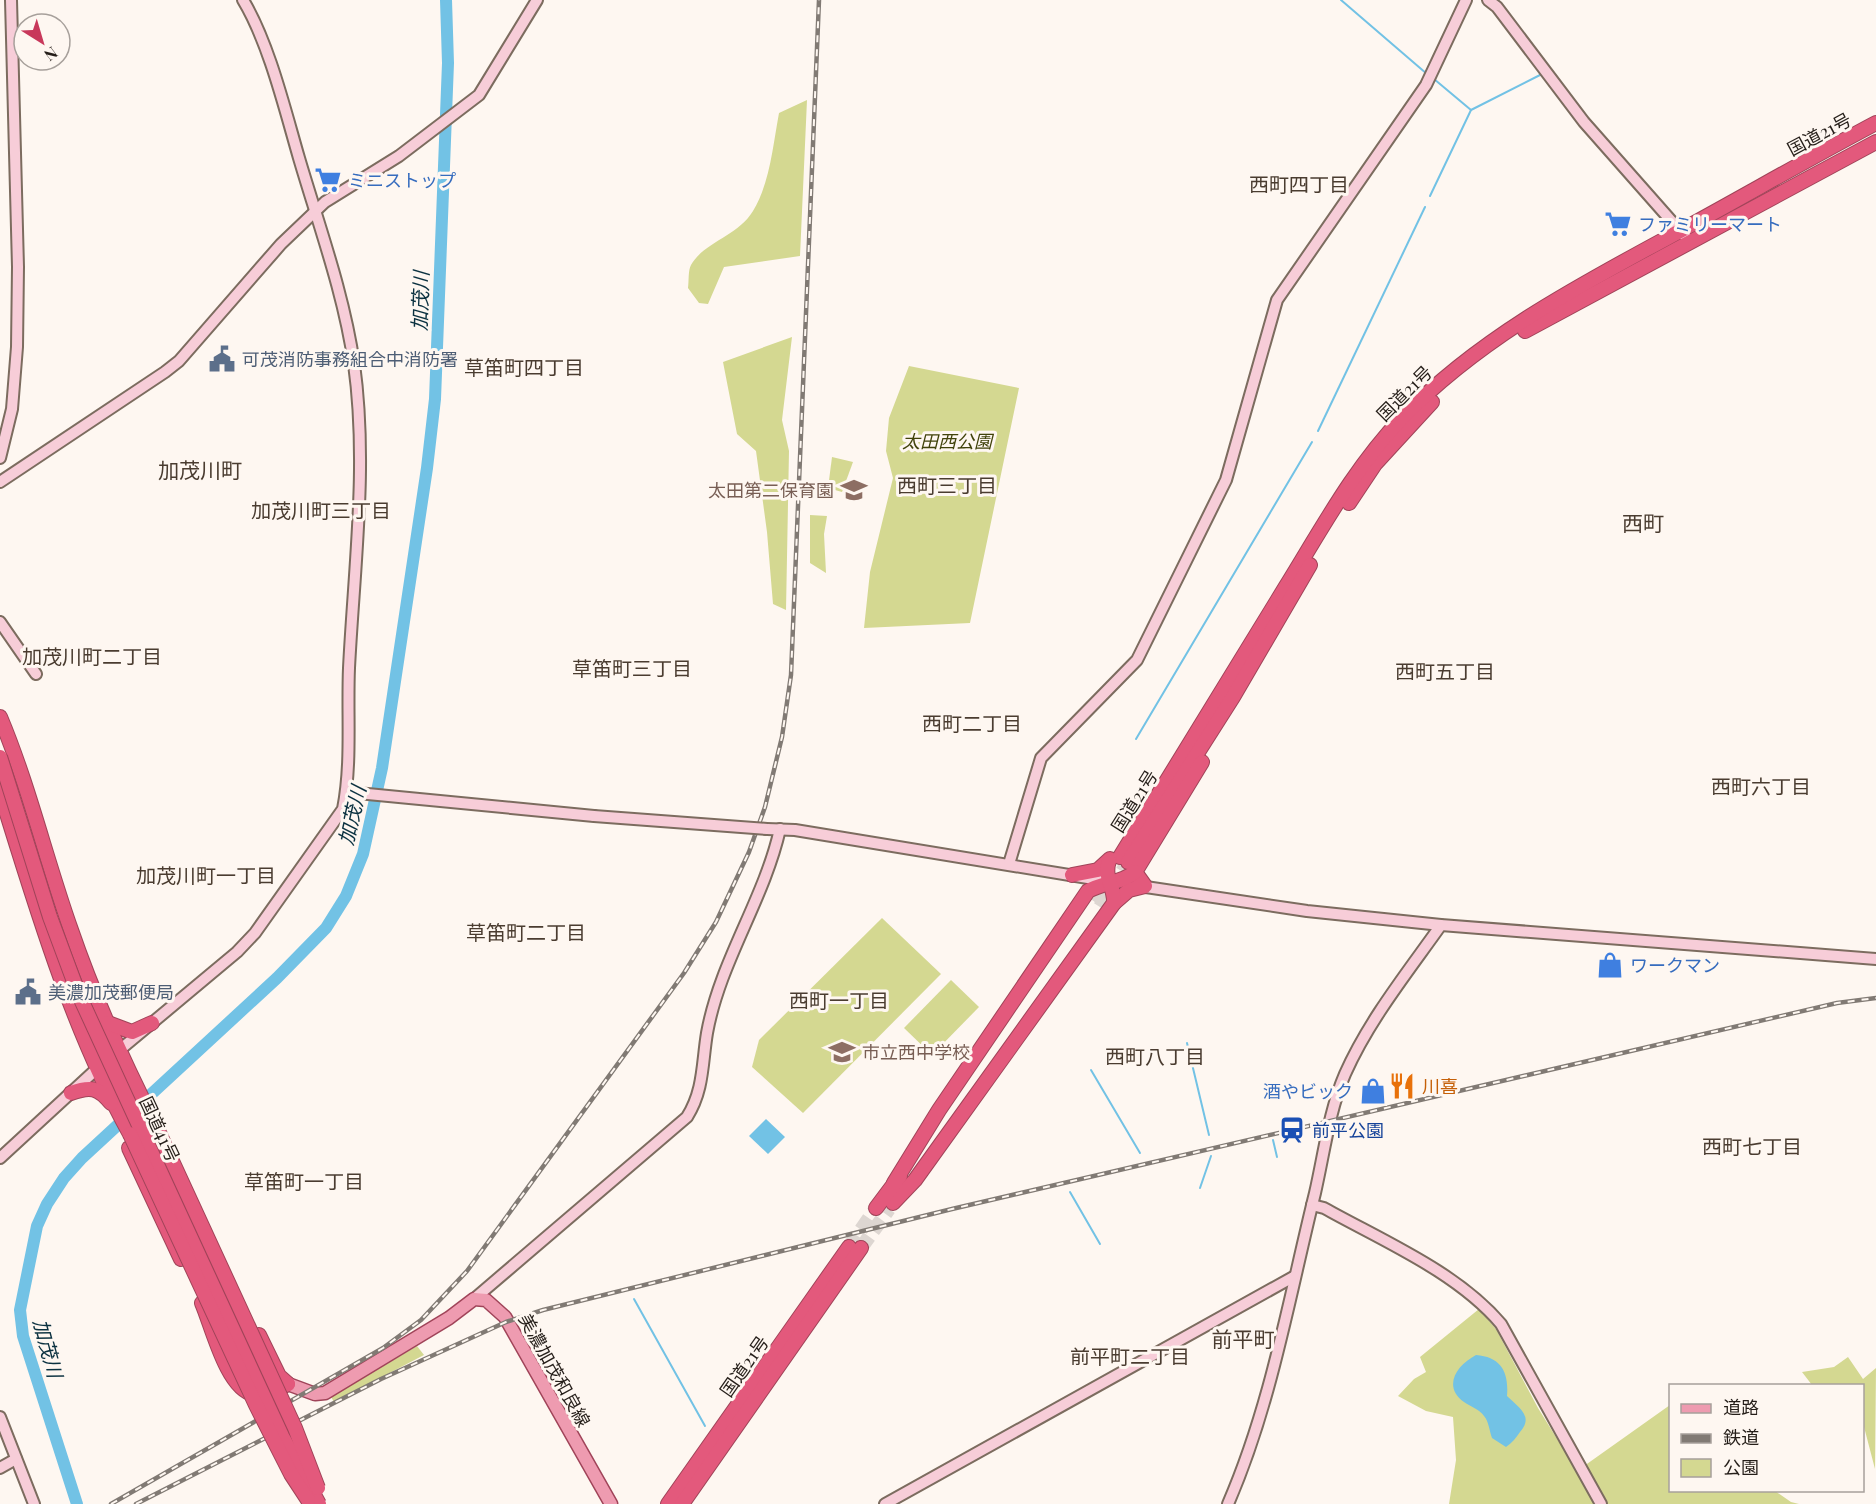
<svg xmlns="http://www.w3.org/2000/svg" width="1876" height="1504" font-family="'Playfair Display','Noto Sans JP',serif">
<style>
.green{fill:#d4d891}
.water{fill:#72c2e5}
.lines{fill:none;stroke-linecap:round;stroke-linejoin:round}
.stream{stroke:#72c2e5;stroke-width:2}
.river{stroke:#72c2e5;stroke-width:12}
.highway-tunnel{stroke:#ddd6d1;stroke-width:14;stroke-dasharray:14 7;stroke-linecap:butt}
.secondary-casing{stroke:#7c6c5f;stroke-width:14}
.primary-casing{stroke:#a04459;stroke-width:15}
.highway-casing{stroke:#a04459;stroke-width:16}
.secondary{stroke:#f7cdd8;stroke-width:10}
.primary{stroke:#ee9bb0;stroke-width:12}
.highway{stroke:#e3597c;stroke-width:14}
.rail-casing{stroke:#817a74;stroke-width:4.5}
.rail{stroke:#fef7f1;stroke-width:2;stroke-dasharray:7;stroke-linecap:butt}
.secondary-bridge-casing{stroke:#7c6c5f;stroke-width:14;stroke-linecap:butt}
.highway-bridge-casing{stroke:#a04459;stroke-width:16;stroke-linecap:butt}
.secondary-bridge{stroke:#f7cdd8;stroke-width:10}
.highway-bridge{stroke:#e3597c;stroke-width:14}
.labels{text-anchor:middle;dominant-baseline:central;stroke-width:6;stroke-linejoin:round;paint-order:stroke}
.street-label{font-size:18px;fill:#251e19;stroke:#fef7f1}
.shop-label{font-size:18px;fill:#366cbe;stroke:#fef7f1;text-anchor:start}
.service-label{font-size:18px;fill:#4e5e75;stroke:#fef7f1;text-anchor:start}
.park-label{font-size:18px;font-style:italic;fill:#41430b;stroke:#fef7f1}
.education-label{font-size:18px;fill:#785e54;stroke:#fef7f1;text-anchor:end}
.food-label{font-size:18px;fill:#c56008;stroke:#fef7f1;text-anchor:start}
.transit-label{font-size:18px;fill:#164399;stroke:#fef7f1;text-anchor:start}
.neighbourhood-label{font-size:20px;fill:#4a3c30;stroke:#fef7f1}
.water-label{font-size:20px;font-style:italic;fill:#0b3140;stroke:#fef7f1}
.quarter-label{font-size:21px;fill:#4a3c30;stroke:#fef7f1}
</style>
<rect width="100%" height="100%" fill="#fef7f1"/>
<g class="green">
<path d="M807 100 800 256 724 267 708 304 699 303 688 288C689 281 688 270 691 265 704 242 738 236 753 211 770 183 773 145 779 113Z"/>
<path d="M792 337 782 420 789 451 786 610 773 604 767 532 756 451 737 434 723 362Z"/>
<path d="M909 366 1019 388 970 623 864 628 870 572 893 478 886 451 889 418Z"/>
<path d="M832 457 853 462 842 492 828 488Z"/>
<path d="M810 515 827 516 824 534 826 573 810 563Z"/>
<path d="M882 918 941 974 803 1113 752 1067 759 1040Z"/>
<path d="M951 980 979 1007 932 1055 904 1028Z"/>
<path d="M1479 1309 1496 1329 1538 1408 1577 1471 1670 1405V1490L1775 1491 1791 1502 1799 1504H1449L1456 1460 1453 1417 1426 1411 1398 1396 1414 1379 1426 1372 1420 1357Z"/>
<path d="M417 1346 424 1355 334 1402 331 1397Z"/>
<path d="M1848 1357 1863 1379 1876 1368 1875 1469 1863 1423 1862 1386 1812 1385 1802 1372 1834 1367Z"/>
</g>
<g class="water">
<path d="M766 1119 785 1137 768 1154 749 1136Z"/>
<path d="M1476 1355C1501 1357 1509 1372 1507 1396 1519 1408 1534 1416 1520 1432 1516 1438 1512 1443 1506 1447L1492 1438C1489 1430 1489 1422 1484 1416 1479 1409 1471 1407 1464 1402 1442 1386 1457 1365 1476 1355Z"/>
</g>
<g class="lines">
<g class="stream">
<path d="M1341 0 1427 74"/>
<path d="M1434 79 1471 110"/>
<path d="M1430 196 1471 110 1542 74"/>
<path d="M1318 431 1425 207"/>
<path d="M1136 739 1312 442"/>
<path d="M1187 1043 1209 1135"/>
<path d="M1091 1070 1140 1153"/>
<path d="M1273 1140 1277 1157"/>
<path d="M1200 1188 1211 1156"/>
<path d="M1070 1192 1100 1244"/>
<path d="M634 1299 705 1426"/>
</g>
<path class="river" d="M77 1504 23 1336 20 1310 37 1226 47 1204 64 1178 82 1158 277 978 326 928 346 896 363 854 382 768 427 468 435 399 448 63 446 0"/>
<g class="highway-tunnel">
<path d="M1092 900 1106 879"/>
<path d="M1100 907 1128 862"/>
<path d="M849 1247 876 1208"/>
<path d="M861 1248 889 1209"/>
</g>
<g class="secondary-casing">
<g id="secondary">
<path d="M1488 0 1497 7 1584 122 1689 241"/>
<path d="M0 458 12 409 17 347 18 267 11 0"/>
<path d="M0 482 165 372 179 361 281 244 325 202 399 156 479 95 537 0"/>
<path d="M0 622 36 674"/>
<path d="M347 792 594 816"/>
<path d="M767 829 795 830 1112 882"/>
<path d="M1009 864 1041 758 1137 660 1226 480 1277 300 1426 85 1466 0"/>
<path d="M1139 886 1307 911 1441 925 1876 959"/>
<path d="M116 1053 237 952 255 933 343 809C352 763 347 715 349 668 354 568 368 464 354 364 344 294 319 226 299 158 285 110 269 43 243 0"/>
<path d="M0 1158 101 1065"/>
<path d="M1312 1205 1324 1208C1383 1241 1457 1272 1501 1324L1601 1504"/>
<path d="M474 1299 687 1117C704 1090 702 1063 707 1033 720 961 764 900 780 829"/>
<path d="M0 1417 34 1504"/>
<path d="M0 1468 16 1459"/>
<path d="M885 1504 1295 1276"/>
<path d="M1228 1504C1271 1405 1289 1298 1315 1193 1324 1154 1329 1111 1345 1074 1369 1020 1407 973 1441 925"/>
</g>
</g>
<g class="primary-casing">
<path id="primary" d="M288 1384 315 1394 325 1393 449 1318 474 1299 486 1300 505 1317 611 1504"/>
</g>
<g class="highway-casing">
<g id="highway">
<path d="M1525 331 1876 142"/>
<path d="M1349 503 1375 464 1432 402"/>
<path d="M0 717C29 786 46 860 71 930 94 997 123 1061 155 1124"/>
<path d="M0 791C36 907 71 1027 130 1134"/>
<path d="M1120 857C1175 768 1229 678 1285 588 1321 530 1354 468 1402 418 1480 337 1582 284 1680 231 1746 195 1810 158 1876 123"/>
<path d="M1128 862 1233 697 1310 565"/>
<path d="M1072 875 1098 870 1110 859"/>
<path d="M1114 903 1129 890 1145 886 1135 872 1202 762"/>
<path d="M108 1023 132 1032 152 1023"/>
<path d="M71 1093C90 1086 98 1087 111 1103"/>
<path d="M129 1148 181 1259"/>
<path d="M894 1183 939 1110 1088 891C1104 882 1122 883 1135 872"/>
<path d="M893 1203 915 1180 1114 903C1115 887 1103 877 1109 861"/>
<path d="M876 1208 900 1176"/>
<path d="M202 1303C212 1326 227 1389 253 1394 264 1397 278 1388 288 1384"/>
<path d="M259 1335 279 1376 288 1384"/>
<path d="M668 1504 849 1247"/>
<path d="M682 1504 861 1248"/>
</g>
</g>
<use href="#secondary" class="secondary"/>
<use href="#primary" class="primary"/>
<use href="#highway" class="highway"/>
<g class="rail-casing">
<g id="rail">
<path d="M111 1504 383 1348 421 1320 467 1271 684 973 716 922 749 852 765 807 782 737 791 675 819 0"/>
<path d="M136 1504 381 1379 506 1322 543 1310 952 1209 1837 1003 1876 998"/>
</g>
</g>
<use href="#rail" class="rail"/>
<g class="secondary-bridge-casing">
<path id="secondary-bridge" d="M594 816 767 829"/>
</g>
<g class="highway-bridge-casing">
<g id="highway-bridge">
<path d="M0 757 50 917 79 995 282 1436 319 1504"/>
<path d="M155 1124 295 1428 318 1488"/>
<path d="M130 1134 256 1405 291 1474 308 1500"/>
</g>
</g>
<use href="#secondary-bridge" class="secondary-bridge"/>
<use href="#highway-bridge" class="highway-bridge"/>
</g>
<defs>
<g id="supermarket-bare" transform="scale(2.07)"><path d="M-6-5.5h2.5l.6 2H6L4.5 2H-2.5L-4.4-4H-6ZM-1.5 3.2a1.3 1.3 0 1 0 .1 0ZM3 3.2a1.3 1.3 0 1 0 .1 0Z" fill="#3f7fe0" stroke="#fef7f1" stroke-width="2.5" paint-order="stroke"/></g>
<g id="civic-bare" transform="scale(2.07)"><path d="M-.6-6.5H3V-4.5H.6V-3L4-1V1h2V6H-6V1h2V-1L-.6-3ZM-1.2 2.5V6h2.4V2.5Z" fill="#5c6f8a" stroke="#fef7f1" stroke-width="2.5" paint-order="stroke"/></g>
<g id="school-bare" transform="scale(2.07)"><path d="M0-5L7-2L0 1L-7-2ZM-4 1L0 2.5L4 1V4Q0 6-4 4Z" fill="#8d6e63" stroke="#fef7f1" stroke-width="2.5" paint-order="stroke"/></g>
<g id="shop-bare" transform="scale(2.07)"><path d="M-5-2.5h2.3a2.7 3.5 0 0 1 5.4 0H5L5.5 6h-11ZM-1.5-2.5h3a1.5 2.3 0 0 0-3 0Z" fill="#3f7fe0" stroke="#fef7f1" stroke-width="2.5" paint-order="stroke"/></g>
<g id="restaurant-bare" transform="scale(2.07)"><path d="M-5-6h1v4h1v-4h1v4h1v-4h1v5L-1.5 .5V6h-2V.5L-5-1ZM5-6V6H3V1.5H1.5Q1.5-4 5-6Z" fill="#e8710a" stroke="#fef7f1" stroke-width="2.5" paint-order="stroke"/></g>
<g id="station-bare" transform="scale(2.07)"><path d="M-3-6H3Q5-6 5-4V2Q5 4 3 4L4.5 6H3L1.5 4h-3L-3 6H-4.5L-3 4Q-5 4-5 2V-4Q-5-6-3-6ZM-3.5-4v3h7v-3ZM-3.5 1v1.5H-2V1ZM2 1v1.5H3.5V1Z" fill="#1a4fb4" stroke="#fef7f1" stroke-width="2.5" paint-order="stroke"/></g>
</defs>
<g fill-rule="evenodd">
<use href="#supermarket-bare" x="328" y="180"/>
<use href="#supermarket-bare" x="1618" y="224"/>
<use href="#civic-bare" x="222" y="359"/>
<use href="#school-bare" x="854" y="490"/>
<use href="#shop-bare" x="1610" y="965"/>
<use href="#civic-bare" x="28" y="992"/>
<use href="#school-bare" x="842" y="1052"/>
<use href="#restaurant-bare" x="1402" y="1086"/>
<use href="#shop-bare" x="1373" y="1091"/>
<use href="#station-bare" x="1292" y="1130"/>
</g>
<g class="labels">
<g class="street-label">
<text transform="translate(1819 134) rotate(-28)">国道21号</text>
<text transform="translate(1404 393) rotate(-45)">国道21号</text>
<text transform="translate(1134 801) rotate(-58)">国道21号</text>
<text transform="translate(160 1129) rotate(65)">国道41号</text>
<text transform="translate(744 1366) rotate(-55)">国道21号</text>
<text transform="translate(555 1370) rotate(61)">美濃加茂和良線</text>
</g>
<g class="shop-label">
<text x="348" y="180">ミニストップ</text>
<text x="1638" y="224">ファミリーマート</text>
<text x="1630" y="965">ワークマン</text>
<text x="1353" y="1091" text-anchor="end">酒やビック</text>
</g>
<g class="service-label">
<text x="242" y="359">可茂消防事務組合中消防署</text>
<text x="48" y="992">美濃加茂郵便局</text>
</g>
<g class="park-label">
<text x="947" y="441">太田西公園</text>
</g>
<g class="education-label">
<text x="834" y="490">太田第二保育園</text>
<text x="862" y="1052" text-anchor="start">市立西中学校</text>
</g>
<g class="food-label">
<text x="1422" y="1086">川喜</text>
</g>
<g class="transit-label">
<text x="1312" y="1130">前平公園</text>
</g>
<g class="neighbourhood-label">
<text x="1299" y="183">西町四丁目</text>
<text x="524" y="366">草笛町四丁目</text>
<text x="947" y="484">西町三丁目</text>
<text x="321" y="509">加茂川町三丁目</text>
<text x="92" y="655">加茂川町二丁目</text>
<text x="632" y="667">草笛町三丁目</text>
<text x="1445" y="670">西町五丁目</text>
<text x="972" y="722">西町二丁目</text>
<text x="1761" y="785">西町六丁目</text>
<text x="206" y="874">加茂川町一丁目</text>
<text x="526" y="931">草笛町二丁目</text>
<text x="839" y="999">西町一丁目</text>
<text x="1155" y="1055">西町八丁目</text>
<text x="1752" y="1145">西町七丁目</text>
<text x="304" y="1180">草笛町一丁目</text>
<text x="1130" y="1355">前平町二丁目</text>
</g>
<g class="water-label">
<text transform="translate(419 301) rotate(-88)">加茂川</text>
<text transform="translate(351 815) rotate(-77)">加茂川</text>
<text transform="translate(49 1348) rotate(75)">加茂川</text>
</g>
<g class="quarter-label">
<text x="200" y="469">加茂川町</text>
<text x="1643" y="522">西町</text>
<text x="1243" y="1338">前平町</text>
</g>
</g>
<rect x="1669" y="1384" width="195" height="108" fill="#fef7f1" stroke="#a7a09b" stroke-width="1.5"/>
<rect x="1681" y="1404" width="30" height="9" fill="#ee9bb0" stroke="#a7a09b" stroke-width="1.5"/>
<text x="1723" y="1414" font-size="18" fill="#251e19">道路</text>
<rect x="1681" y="1434" width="30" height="9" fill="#817a74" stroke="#a7a09b" stroke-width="1.5"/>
<text x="1723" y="1444" font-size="18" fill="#251e19">鉄道</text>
<rect x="1681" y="1459" width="30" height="18" fill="#d4d891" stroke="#a7a09b" stroke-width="1.5"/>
<text x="1723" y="1474" font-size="18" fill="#251e19">公園</text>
<g transform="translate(42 42) rotate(143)"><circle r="28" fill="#fef7f1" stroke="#a7a09b" stroke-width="1.5"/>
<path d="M0-4.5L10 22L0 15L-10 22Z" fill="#c8385b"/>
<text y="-9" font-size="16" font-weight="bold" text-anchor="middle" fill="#251e19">N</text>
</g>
</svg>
